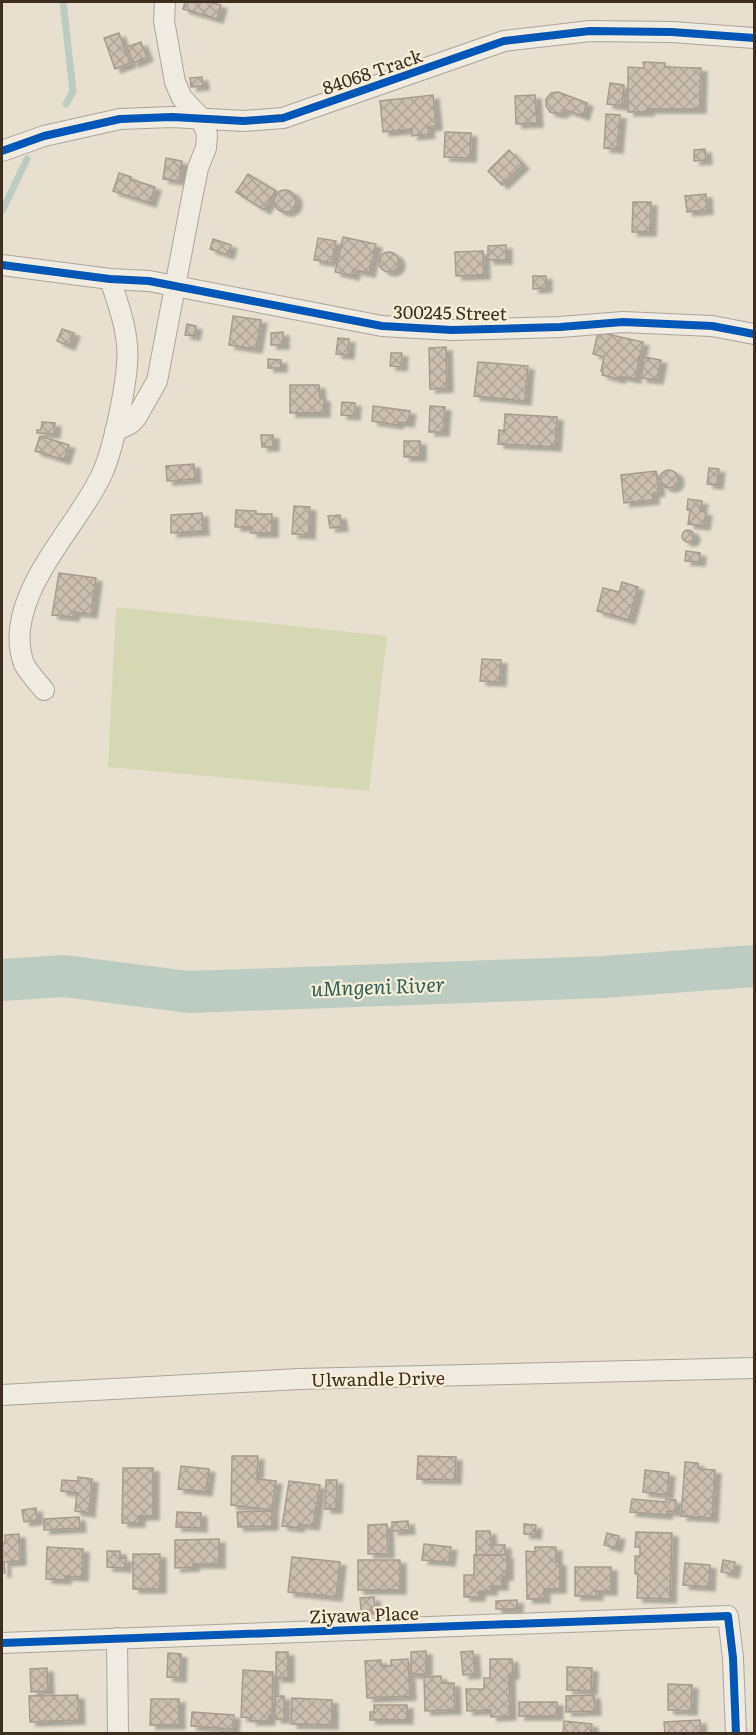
<svg xmlns="http://www.w3.org/2000/svg" width="756" height="1735" font-family="Literata,serif">
<style>
.pitch{fill:#d6d7b3}
.lines{fill:none;stroke-linecap:round;stroke-linejoin:round}
.stream{stroke:#bcccc2;stroke-width:7}
.river{stroke:#bcccc2;stroke-width:42}
.building{fill:url(#building-cross-hatch);stroke:#a89c90;stroke-width:1.5;filter:url(#shadow)}
.minor-casing{stroke:#ada599;stroke-width:22}
.minor{stroke:#efebe3;stroke-width:20}
.cycleway-casing{stroke:#f7eed8;stroke-width:11}
.cycleway{stroke:#0057b8;stroke-width:8}
.labels{text-anchor:middle;dominant-baseline:central;stroke-width:4.5;stroke-linejoin:round;paint-order:stroke}
.street-label{font-size:18px;fill:#3d2e20;stroke:#f7eed8}
.water-label{font-size:20px;font-style:italic;fill:#2f5d5a;stroke:#f7eed8}
</style>
<defs>
<pattern id="building-cross-hatch" width="8" height="8" patternUnits="userSpaceOnUse" patternTransform="scale(1.5)"><rect width="8" height="8" fill="#cbbfb2"/><path d="M0 0l8 8M0 8l8-8" fill="none" stroke="#afa499"/></pattern>
<filter id="shadow"><feDropShadow dx="6" dy="4" stdDeviation="1.5" flood-color="#0004"/></filter>
</defs>
<rect width="100%" height="100%" fill="#e7e0d1"/>
<path class="pitch" d="M116 607 387 636 369 791 108 767Z"/>
<g class="lines">
<g class="stream">
<path d="M63 2 73 91 66 104"/>
<path d="M2 211 27 159"/>
</g>
<path class="river" d="M2 980 64 976 189 992 603 977 754 966"/>
</g>
<g class="building">
<path d="M185 2H209L221 5 217 19 183 9Z"/>
<path d="M119 33 130 63 115 69 104 38Z"/>
<path d="M141 42 147 57 133 63 127 47Z"/>
<path d="M643 62 665 63V67L701 68 700 109H648V112H628V67L644 68Z"/>
<path d="M202 77 203 86 191 87 190 78Z"/>
<path d="M610 83 624 85 622 106 607 104Z"/>
<path d="M558 92 587 103 583 116 566 110 560 114 550 112 546 106V99L551 93Z"/>
<path d="M433 95 436 126 428 127 429 134 412 136V129L383 132 380 101Z"/>
<path d="M535 95 537 123 516 124 515 96Z"/>
<path d="M606 114 620 115 617 149 604 148Z"/>
<path d="M445 132 471 133 470 158 444 157Z"/>
<path d="M705 149 706 160 694 161V150Z"/>
<path d="M509 150 523 165 502 185 488 171Z"/>
<path d="M166 158 182 161 179 181 163 179Z"/>
<path d="M119 173 131 177 130 179 155 187 150 203 113 191Z"/>
<path d="M248 174 276 191 264 210 236 192Z"/>
<circle cx="285" cy="201" r="11"/>
<path d="M706 194 707 210 687 212 685 196Z"/>
<path d="M633 202H651L650 232H632Z"/>
<path d="M343 237 376 244 369 273 354 270 353 276 335 272Z"/>
<path d="M318 238 336 241 332 263 314 260Z"/>
<path d="M213 239 231 245 228 255 210 249Z"/>
<path d="M506 245V260H488V246Z"/>
<path d="M483 251 484 275 456 276 455 252Z"/>
<circle cx="389" cy="262" r="10"/>
<path d="M533 276H546V288L533 289Z"/>
<path d="M233 316 261 320 256 349 229 345Z"/>
<path d="M187 324 196 326 194 336 185 335Z"/>
<path d="M62 329 74 333 69 346 57 341Z"/>
<path d="M283 332V345H271V333Z"/>
<path d="M598 332 643 342 635 379 620 376 619 379 602 375 603 372 601 371 604 357 593 354Z"/>
<path d="M338 338 349 339 348 355 336 354Z"/>
<path d="M446 347 447 388 430 389 429 348Z"/>
<path d="M391 353H402L401 367 390 366Z"/>
<path d="M644 357 661 360 657 380 641 378Z"/>
<path d="M268 359 281 360V368H268Z"/>
<path d="M478 362 528 366 525 401 474 396Z"/>
<path d="M290 385H319L320 398H324V413H290Z"/>
<path d="M342 402 355 403 354 416 341 415Z"/>
<path d="M373 406 410 411 408 423 398 422 397 425 372 421Z"/>
<path d="M430 406 445 407 443 432H429Z"/>
<path d="M505 414 557 417 555 447 498 444 499 430 504 431Z"/>
<path d="M42 422 55 423 54 434 37 433V430H41Z"/>
<path d="M261 435H273V447H262Z"/>
<path d="M40 436 69 445 64 460 35 451Z"/>
<rect x="404" y="441" width="16" height="16"/>
<path d="M194 464 195 479 167 481 166 466Z"/>
<path d="M709 468 719 469 717 485 707 484Z"/>
<circle cx="669" cy="479" r="9"/>
<path d="M656 471 659 492 653 493V500L624 503 621 475Z"/>
<path d="M688 499 702 501 700 511 706 512 704 526 688 524 690 510H687Z"/>
<path d="M294 506 310 507 309 535 292 534Z"/>
<path d="M236 510 256 511V514H272V533H251V527H235Z"/>
<path d="M202 513 203 531 171 533V515Z"/>
<path d="M340 515 342 527 330 528 328 516Z"/>
<circle cx="688" cy="536" r="6"/>
<path d="M686 551 700 553 699 562 685 561Z"/>
<path d="M59 573 96 578 91 614 74 612 73 617 52 615Z"/>
<path d="M622 582 638 587 629 620 597 611 603 588 619 592Z"/>
<path d="M482 659 501 660 500 682 480 681Z"/>
<path d="M232 1456H258L257 1479 276 1481 272 1510 231 1505Z"/>
<path d="M418 1456 456 1457 455 1480 417 1479Z"/>
<path d="M685 1462 698 1463V1469L715 1470 712 1518 681 1516Z"/>
<path d="M181 1466 209 1469 206 1492 178 1489Z"/>
<path d="M123 1468H153V1516H139V1523H122Z"/>
<path d="M645 1470 669 1473 667 1495 643 1492Z"/>
<path d="M78 1477 92 1479 89 1513 75 1511 77 1493 61 1491 62 1480 78 1481Z"/>
<path d="M326 1480H337L336 1509H325Z"/>
<path d="M289 1481 320 1485 313 1526 299 1524 298 1528 282 1526Z"/>
<path d="M632 1499 666 1502V1499L676 1500 675 1512 667 1511 666 1515 630 1512Z"/>
<path d="M36 1508 37 1520 24 1522 22 1510Z"/>
<path d="M272 1511V1526L238 1527 237 1512Z"/>
<path d="M177 1512 201 1513V1528L176 1527Z"/>
<path d="M79 1517 80 1528 44 1530V1519Z"/>
<path d="M408 1521 409 1530 392 1531V1522Z"/>
<path d="M387 1524 388 1554H368V1525Z"/>
<path d="M524 1524 536 1525 535 1535 524 1534Z"/>
<path d="M476 1531H490L491 1545H505V1555H476Z"/>
<path d="M636 1532 672 1533 670 1599 637 1598 638 1574H635V1556H640V1547H635Z"/>
<path d="M607 1533 619 1536 616 1548 604 1545Z"/>
<path d="M19 1534 20 1561 4 1562 5 1573H2V1543H5V1535Z"/>
<path d="M219 1539V1564H193V1567L175 1568V1540Z"/>
<path d="M424 1544 451 1547 449 1562 422 1560Z"/>
<path d="M47 1547 83 1549 82 1577 65 1576V1580L46 1579Z"/>
<path d="M535 1547H556V1562H560V1589H544V1599H527L526 1551 535 1552Z"/>
<path d="M107 1551H120V1558H126L125 1568 107 1567Z"/>
<rect x="133" y="1554" width="27" height="35"/>
<path d="M474 1555H507V1576H502V1586H491V1591H479V1597H464V1575H474Z"/>
<path d="M292 1557 340 1562 336 1597 288 1592Z"/>
<rect x="358" y="1560" width="42" height="30"/>
<path d="M723 1560 735 1562 733 1574 721 1572Z"/>
<path d="M685 1563 710 1565 709 1587 683 1585Z"/>
<path d="M575 1567H611V1591H596L597 1596H575Z"/>
<path d="M374 1597 375 1610 361 1611 360 1598Z"/>
<path d="M517 1600V1609H496V1601Z"/>
<path d="M426 1651V1674H411V1652Z"/>
<path d="M473 1651 475 1674 463 1675 461 1652Z"/>
<rect x="276" y="1652" width="12" height="26"/>
<path d="M168 1653 181 1654 180 1678 167 1677Z"/>
<path d="M408 1659 410 1696 367 1698 365 1661 381 1660V1666H391V1660Z"/>
<path d="M490 1659H512L513 1675H509L510 1716 491 1717V1710L467 1711 466 1689H484V1678H490Z"/>
<path d="M567 1667 592 1668 591 1691 567 1690Z"/>
<path d="M47 1668 48 1691 31 1692 30 1669Z"/>
<path d="M243 1670 273 1672 272 1715H269V1721H251V1718L241 1717Z"/>
<path d="M441 1676 442 1683H454L455 1710 425 1711 424 1677Z"/>
<path d="M668 1684 692 1685 691 1711 668 1710Z"/>
<path d="M78 1695 79 1720 30 1722 29 1696Z"/>
<path d="M594 1695 595 1711 566 1712V1696Z"/>
<rect x="275" y="1696" width="9" height="23"/>
<path d="M292 1698 332 1700V1725L291 1724Z"/>
<path d="M151 1699H179V1725H150Z"/>
<rect x="519" y="1702" width="38" height="14"/>
<path d="M374 1705H407V1720H370V1712H374Z"/>
<path d="M192 1712 234 1715 233 1729 191 1726Z"/>
<path d="M700 1720 701 1734H665L664 1722Z"/>
<path d="M564 1721 592 1724 591 1734H563Z"/>
</g>
<g class="lines">
<g class="minor-casing">
<g id="minor">
<path d="M2 151 44 136 120 119 172 117 244 121 283 118 504 41 590 31 672 32 754 38"/>
<path d="M2 265 110 279 149 281 382 326 452 330 560 327 623 322 712 326 754 334"/>
<path d="M115 431 130 424 136 418 157 381 190 208 198 168 206 148 207 134 201 118 182 98 175 82 164 21 165 2"/>
<path d="M44 690C37 682 29 673 24 664 0 599 77 529 102 474 114 447 130 374 127 345 125 322 117 301 110 279"/>
<path d="M2 1395 299 1379 754 1368"/>
<path d="M117 1638 118 1734"/>
<path d="M2 1643 728 1616 733 1658 736 1734"/>
</g>
</g>
<use href="#minor" class="minor"/>
<g class="cycleway-casing">
<g id="cycleway">
<path d="M2 151 44 136 120 119 172 117 244 121 283 118 504 41 590 31 672 32 754 38"/>
<path d="M2 265 110 279 149 281 382 326 452 330 560 327 623 322 712 326 754 334"/>
<path d="M2 1643 728 1616 733 1658 736 1734"/>
</g>
</g>
<use href="#cycleway" class="cycleway"/>
</g>
<g class="labels">
<g class="street-label">
<text transform="translate(372 71) rotate(-19)">84068 Track</text>
<text transform="translate(450 312) rotate(1)">300245 Street</text>
<text transform="translate(378 1378) rotate(-1)">Ulwandle Drive</text>
<text transform="translate(364 1614) rotate(-2)">Ziyawa Place</text>
</g>
<g class="water-label">
<text transform="translate(378 985) rotate(-2)">uMngeni River</text>
</g>
</g>
<rect width="756" height="1735" fill="none" stroke="#3d2e20" stroke-width="6"/>
</svg>
